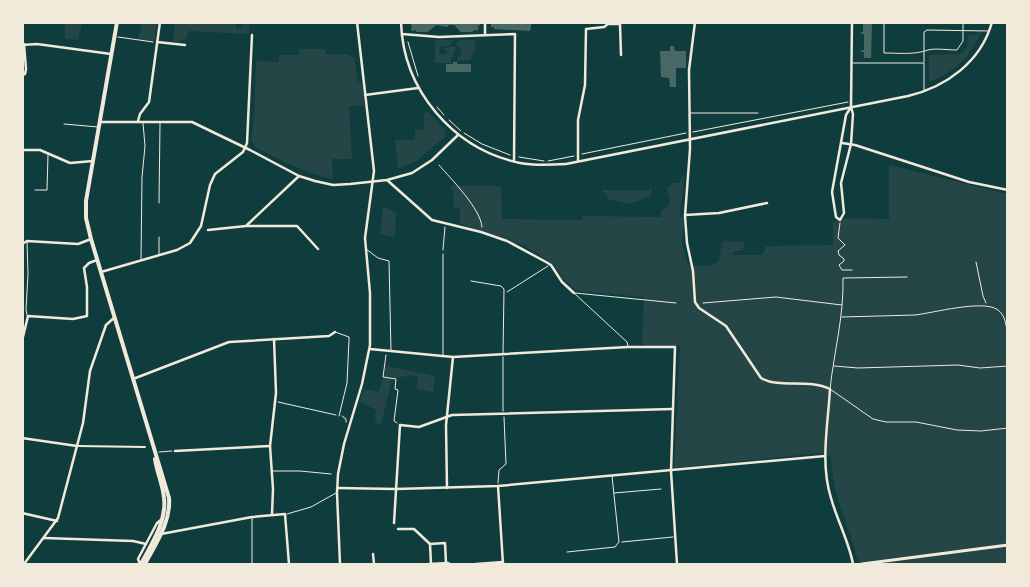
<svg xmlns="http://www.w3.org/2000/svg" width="1030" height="587" font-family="Mulish,sans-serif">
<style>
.green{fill:#244646}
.building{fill:#486865}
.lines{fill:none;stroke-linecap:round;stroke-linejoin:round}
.path{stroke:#f1e9da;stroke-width:1}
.service{stroke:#f1e9da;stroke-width:1}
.pedestrian{stroke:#f1e9da;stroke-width:2}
.minor{stroke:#f1e9da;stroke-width:2.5}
.tertiary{stroke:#f1e9da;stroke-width:3}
.secondary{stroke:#f1e9da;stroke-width:4}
</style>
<rect width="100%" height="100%" fill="#0f3d3e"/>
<g class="green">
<path d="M227 22 229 24 235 23 237 30 243 26 244 23H249V34L188 31 187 39H182L181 42 173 41 175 23Z"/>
<path d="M65 23H82L78 40 65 39Z"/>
<path d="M142 23H157L154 40 153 42 138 40Z"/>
<path d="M979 31 981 32C971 56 954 73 929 82V55L960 54 967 47 968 36 978 34Z"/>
<path d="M435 40H453L451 45 441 47 439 52 440 55 449 53 444 48 455 46 456 49 453 52 454 55 451 58V63H435Z"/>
<path d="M460 40H475V53H472L471 60H457V58L461 55 462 51 456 43Z"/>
<path d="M299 49H326V54H347L354 58 358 81 362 84 364 106H349L352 159H332L333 179C305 173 281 160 255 147L251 140 254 119 256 61 279 62V55H298Z"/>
<path d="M427 111 446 131 445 137 416 161 398 169 395 140H415V130H424V114Z"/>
<path d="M889 165 1007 194V564H859C850 528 832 495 831 457L821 453 674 468 680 346H645L642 344 644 297 577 291 564 280 553 264 528 248 509 239 460 224V208H454L453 190H451V186H501L502 219 582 220 583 216 661 217V211L669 205 670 200 667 188 673 183H679L684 173 683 193 679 217H684L682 243 688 265 710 266 719 261 722 243 726 240 730 242H744L743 250 735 251 732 255H763L766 246 833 245V222L847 218 889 219Z"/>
<path d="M650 188H652L651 196 629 204 607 199 608 197 605 192H602V190H650Z"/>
<path d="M383 207 396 212 395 237 380 234Z"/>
<path d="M386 366 435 376 433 392 417 389 418 376 410 375 392 379 381 425C373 422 375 417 376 410L360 402 364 389 379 392Z"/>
</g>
<g class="building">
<path d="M410 22H480V25L477 27 479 28 477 31 475 30 472 32H461L454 25H449L447 27 436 25 428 32H417L415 30 412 31 411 30 412 27Z"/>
<path d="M491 22H531V28L530 31 494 29V27H491Z"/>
<path d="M863 22 871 23 872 25 871 58H864V52H861V50H864V34H861V32H863Z"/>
<path d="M670 46H674L675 51H686V68H676V87H670L669 78 661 77 660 51H670Z"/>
<path d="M453 62H457V64H471V72H446V64H453Z"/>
</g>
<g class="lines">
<g class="path">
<path d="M118 37 153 42"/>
<path d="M408 42 418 76"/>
<path d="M437 107 444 115"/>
<path d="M449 120 461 131"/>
<path d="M693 132 848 102"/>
<path d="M464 133 482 144 510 155"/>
<path d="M582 154 686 133"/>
<path d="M519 157 544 161"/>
<path d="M548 161 574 156"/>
<path d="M439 165C451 179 481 209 482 227"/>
<path d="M840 223 838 238 845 245 838 251 839 255 844 259V261L839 265 842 270H852"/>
<path d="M443 250 445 227"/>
<path d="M976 262 983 296 986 303"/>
<path d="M507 292 548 266"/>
<path d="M386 355 383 377 396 379 395 389 398 390 394 421 397 423"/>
<path d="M503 357V411"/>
<path d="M278 402 336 415"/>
<path d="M342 416 346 419V422"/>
<path d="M159 452 172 451"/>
<path d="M498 483 499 470 506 464 504 417"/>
<path d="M622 542 673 537"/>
</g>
<g class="service">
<path d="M884 22V53C899 53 914 55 928 50 936 48 948 50 957 50L963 41V22"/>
<path d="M924 62V32L927 30 989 31"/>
<path d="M853 63H924V90"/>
<path d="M691 113H758"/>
<path d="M64 124 98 127"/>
<path d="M35 190H47L48 155"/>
<path d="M159 203 160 123"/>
<path d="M27 242 28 274 26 310 27 315"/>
<path d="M366 249 378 258 389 261 391 351"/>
<path d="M443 254V355"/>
<path d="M159 255V237"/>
<path d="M141 259 142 177 145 146 143 123"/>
<path d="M907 277 843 278C844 316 834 352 830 389L873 419 886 422H916L957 430 981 431 1008 428"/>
<path d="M471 281 501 286 504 289 503 354"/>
<path d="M574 293 627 342 628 346"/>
<path d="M575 293 676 303"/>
<path d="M703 303 776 297 842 305"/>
<path d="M842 317C866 316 891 316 915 315 933 313 984 299 998 310 1008 317 1007 335 1008 346"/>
<path d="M335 332 349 337V340L347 383 339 416"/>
<path d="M834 366 858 368 958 365 980 368 1008 366"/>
<path d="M273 471H300L331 474"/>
<path d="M614 493 661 489"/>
<path d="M287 514 311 507 336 493"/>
<path d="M252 518V564"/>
<path d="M567 552 615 547 619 542 612 476"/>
</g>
<path class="pedestrian" d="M78 446 145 447"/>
<g class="minor">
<path d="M401 22C403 90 453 149 520 163 535 166 550 165 566 164L908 96C946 87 981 62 992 22"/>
<path d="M485 22V35"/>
<path d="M695 22 689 70 690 149 685 216 687 243 693 271 695 302 699 308 726 326 761 378C780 389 808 378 830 389 828 425 820 463 831 498 837 520 849 542 853 564"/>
<path d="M402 34 439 37 515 34 514 161"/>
<path d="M157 42 185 45"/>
<path d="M22 45 37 44 111 54"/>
<path d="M22 75 25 74 26 69 24 44"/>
<path d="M365 95 418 88"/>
<path d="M851 106 852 22"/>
<path d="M851 107 853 114 851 144 841 183 844 213 840 220 836 217 832 192 846 115Z"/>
<path d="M138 121 140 114 149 102 160 22"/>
<path d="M100 122H192L250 150 299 176 315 181 333 185 350 184 387 180 412 173 432 160 458 135"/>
<path d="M842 143 855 145 969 182 1008 190"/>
<path d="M22 150H40L70 163 93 161"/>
<path d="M578 161V120L585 85 586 29 604 27 608 24H620L621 55"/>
<path d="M387 180 432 220 481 232 507 241 546 262 551 265 562 282 574 293"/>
<path d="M685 215 719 213 767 203"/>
<path d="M247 225 299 176"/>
<path d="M208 230 246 226H297L318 249"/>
<path d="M22 244 27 241 78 244 91 239"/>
<path d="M101 272 177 250 190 243 201 226 210 185 215 174 243 152 247 143 252 35"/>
<path d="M22 341 28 316 73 319 87 316V287L84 268 89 263 97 260"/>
<path d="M370 349 453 357 628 347H675L671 471 677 564"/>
<path d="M133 379 229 342 329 336 335 332"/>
<path d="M22 438 77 446"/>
<path d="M175 451 270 446"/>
<path d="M498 486 503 564"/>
<path d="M337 488 396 489 498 486 825 456"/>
<path d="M447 488 446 425 453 357"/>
<path d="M22 513 57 521"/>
<path d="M272 514 273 489 270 446 276 393 274 339"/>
<path d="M394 523 400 425 419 427 452 415 672 409"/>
<path d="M398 529H414L430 544"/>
<path d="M161 534 252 517 285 514 289 564"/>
<path d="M44 538 133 541 146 544"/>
<path d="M373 554 374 564"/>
<path d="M24 564 58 518 83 423 90 371 106 325 115 317"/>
<path d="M140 564 138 559 157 523 162 519"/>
<path d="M340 564 337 493 338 474 344 444 362 384 370 345V293L365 238 374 171 357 22"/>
<path d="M429 564 448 563 450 564"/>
<path d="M431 564 430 544 445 543 446 563"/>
<path d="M476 564 503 562"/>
</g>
<path class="tertiary" d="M862 564 1008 545"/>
<g class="secondary">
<path d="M117 22 86 201V218L91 239 169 498C171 522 156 543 145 564"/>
<path d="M141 564C151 545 167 521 164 498 163 485 157 473 155 459"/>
</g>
</g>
<rect width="1030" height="587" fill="none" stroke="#f1e9da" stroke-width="48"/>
</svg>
